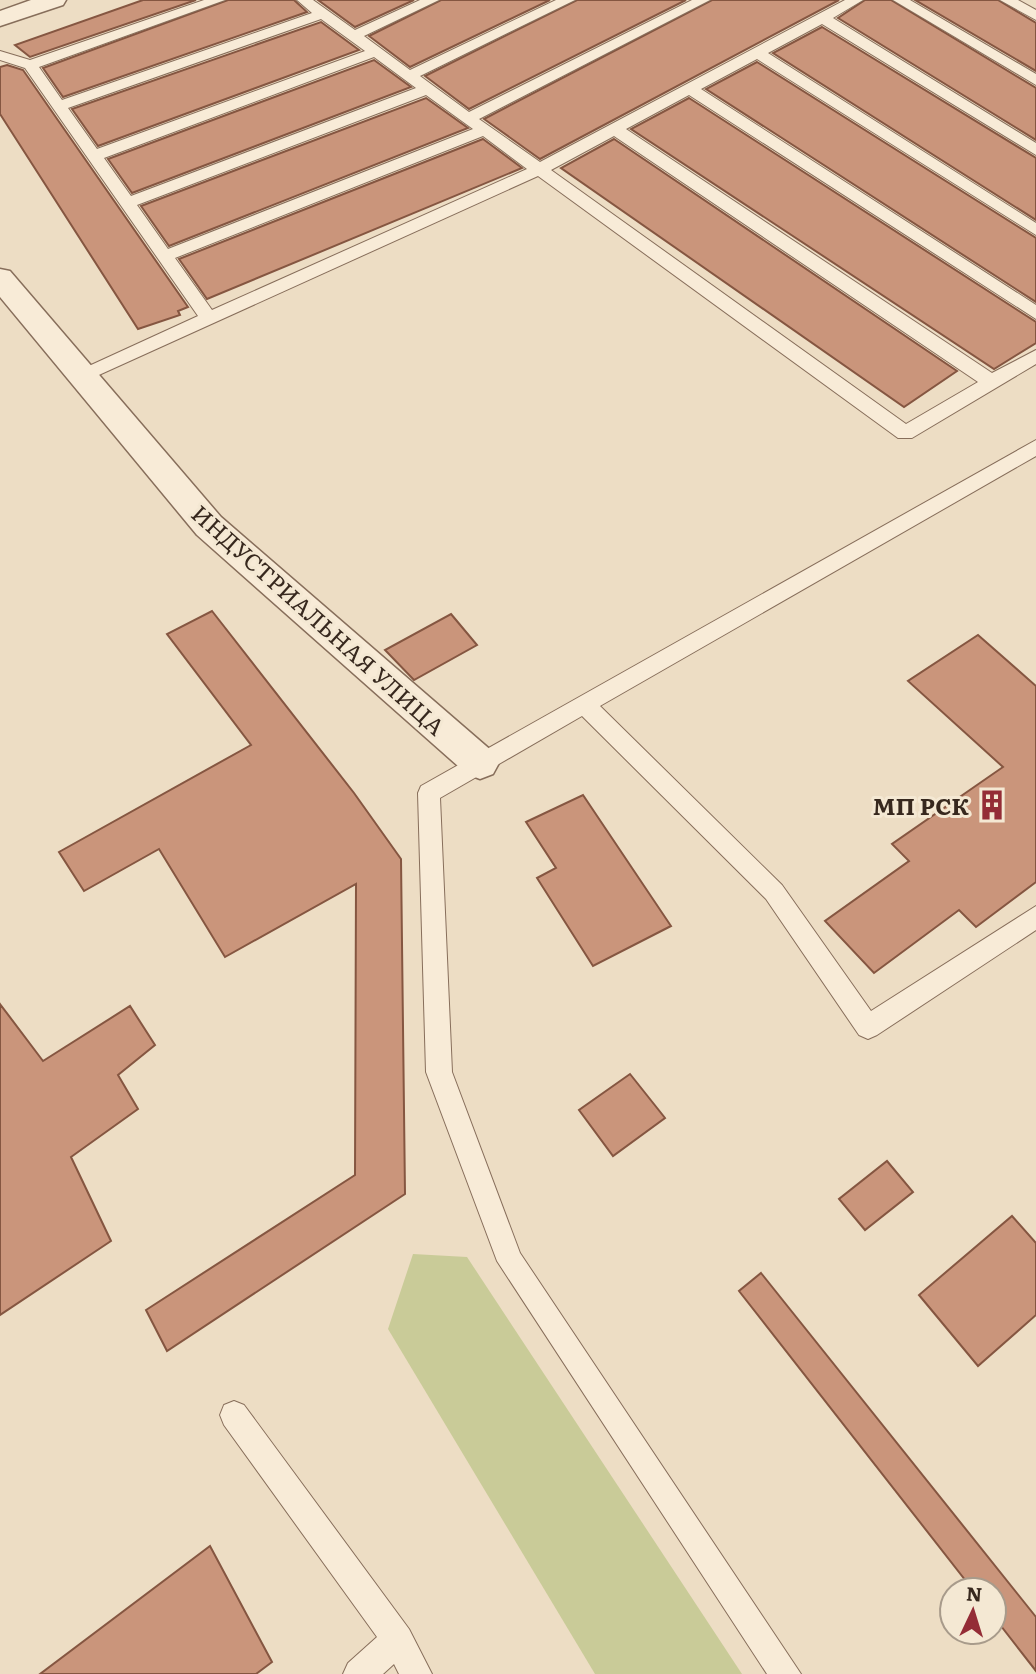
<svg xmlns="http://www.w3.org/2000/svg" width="1036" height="1674" font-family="Literata,serif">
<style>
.green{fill:#c9cb98}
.building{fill:#ca957b;stroke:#855641;stroke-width:2}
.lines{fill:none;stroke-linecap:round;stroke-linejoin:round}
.lane-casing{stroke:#876e5b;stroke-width:2}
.street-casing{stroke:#876e5b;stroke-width:3}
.lane{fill:#f8ebd7;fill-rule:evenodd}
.street{fill:#f8ebd7;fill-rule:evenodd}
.labels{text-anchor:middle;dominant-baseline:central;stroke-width:6;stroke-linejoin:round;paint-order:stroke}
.street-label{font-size:23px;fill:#37281e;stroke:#f4e8d3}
.poi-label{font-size:23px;font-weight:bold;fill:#37281e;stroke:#f4e8d3;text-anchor:end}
</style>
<rect width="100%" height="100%" fill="#edddc4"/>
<path class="green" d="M413 1254 467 1257 742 1674H595L388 1329Z"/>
<g class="building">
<path d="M143 0H196L30 57 15 45Z"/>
<path d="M228 0H294L307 12 63 97 43 68Z"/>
<path d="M318 0H414L355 27Z"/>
<path d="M441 0H550L410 67 369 36Z"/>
<path d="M577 0H686L469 109 425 76Z"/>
<path d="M712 0H839L540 159 484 119Z"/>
<path d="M865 0H891L1036 88V140L838 18Z"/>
<path d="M915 0H998L1036 23V71Z"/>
<path d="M321 22 359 50 98 146 72 109Z"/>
<path d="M822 27 1036 158V220L773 53Z"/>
<path d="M374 60 411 87 132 193 108 159Z"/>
<path d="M757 62 1036 238V302L706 89Z"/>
<path d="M7 65 23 70 188 307 178 311 180 315 138 329 0 114V67Z"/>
<path d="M426 98 468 128 169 246 141 206Z"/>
<path d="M689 98 1036 322V343L994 369 631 129Z"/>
<path d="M483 139 522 168 207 299 179 259Z"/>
<path d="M614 139 957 371 904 407 561 168Z"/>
<path d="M212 611 354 793 401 859 405 1194 167 1351 146 1310 355 1175 356 884 225 957 159 849 84 891 59 852 251 745 167 634Z"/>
<path d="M451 614 477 645 414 680 385 650Z"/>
<path d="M978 635 1036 686V882L976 927 959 910 874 973 825 921 909 861 892 844 1003 767 908 681Z"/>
<path d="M583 795 671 926 593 966 537 878 556 868 526 822Z"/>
<path d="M0 1004 43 1061 130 1006 155 1045 118 1075 138 1109 71 1157 111 1241 0 1315Z"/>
<path d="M630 1074 665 1118 613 1156 579 1110Z"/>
<path d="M887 1161 913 1192 865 1230 839 1199Z"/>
<path d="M1012 1216 1036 1243V1315L978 1366 919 1295Z"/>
<path d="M761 1273 1036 1617V1671L994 1617V1590H973L739 1291Z"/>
<path d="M210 1546 272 1662 256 1674H40Z"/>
</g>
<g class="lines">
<g class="lane-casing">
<g id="lane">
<path d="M204 0H225L39 67 62 100 312 13 297 0H313L355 30 420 0H439L364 36 410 70 556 0H575L420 76 469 112 692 0H710L479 119 540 162 845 0H863L833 18 1036 143V155L822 24 768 53 1036 223V235L757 59 701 89 1036 305V319L689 95 626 129 992 373 1036 350V364L912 438H898L538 176 90 379H78L75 375 78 371 198 316 25 68 0 60V51L30 60ZM321 19 365 51 97 149 68 108ZM374 57 416 88 131 196 104 158ZM426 95 473 129 168 249 137 205ZM483 136 527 169 212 310 175 258ZM614 136 978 382 906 424 551 170Z"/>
<path d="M893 0H910L1036 74V85Z"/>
<path d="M1000 0H1018L1036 10V20Z"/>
<path d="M1036 440V456L600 706 782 885 871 1011 1036 906V930L877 1035 868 1039 859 1035 766 899 582 716 440 798 452 1072 520 1253 801 1674H767L497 1261 426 1072 418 793 421 786Z"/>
<path d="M234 1401 244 1405 409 1629 432 1674H399L394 1664 383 1674H343L348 1663 377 1637 224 1425 220 1415 224 1405Z"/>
</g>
</g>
<g class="street-casing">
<g id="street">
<path d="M31 0H66L63 5 0 26V11Z"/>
<path d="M0 269 10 271 221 517 493 752 499 763 493 774 480 779 467 774 197 535 0 297Z"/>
</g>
</g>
<use href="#lane" class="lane"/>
<use href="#street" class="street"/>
</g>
<defs>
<g id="building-bare" transform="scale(2.415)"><path d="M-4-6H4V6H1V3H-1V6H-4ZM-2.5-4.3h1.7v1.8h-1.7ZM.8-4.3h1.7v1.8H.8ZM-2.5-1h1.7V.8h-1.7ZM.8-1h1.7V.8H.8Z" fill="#942c36" stroke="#f4e8d3" stroke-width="2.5" paint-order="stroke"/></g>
</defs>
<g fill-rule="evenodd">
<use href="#building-bare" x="992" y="805"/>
</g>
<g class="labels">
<g class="street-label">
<text transform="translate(319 619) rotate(42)">ИНДУСТРИАЛЬНАЯ УЛИЦА</text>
</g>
<g class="poi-label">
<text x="969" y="805">МП РСК</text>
</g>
</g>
<g transform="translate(973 1611) rotate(4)"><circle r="33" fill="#f4e8d3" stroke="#a89b8b" stroke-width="2"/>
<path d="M0-5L12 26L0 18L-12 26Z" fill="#942c36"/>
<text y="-10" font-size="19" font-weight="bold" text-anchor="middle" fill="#37281e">N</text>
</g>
</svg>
